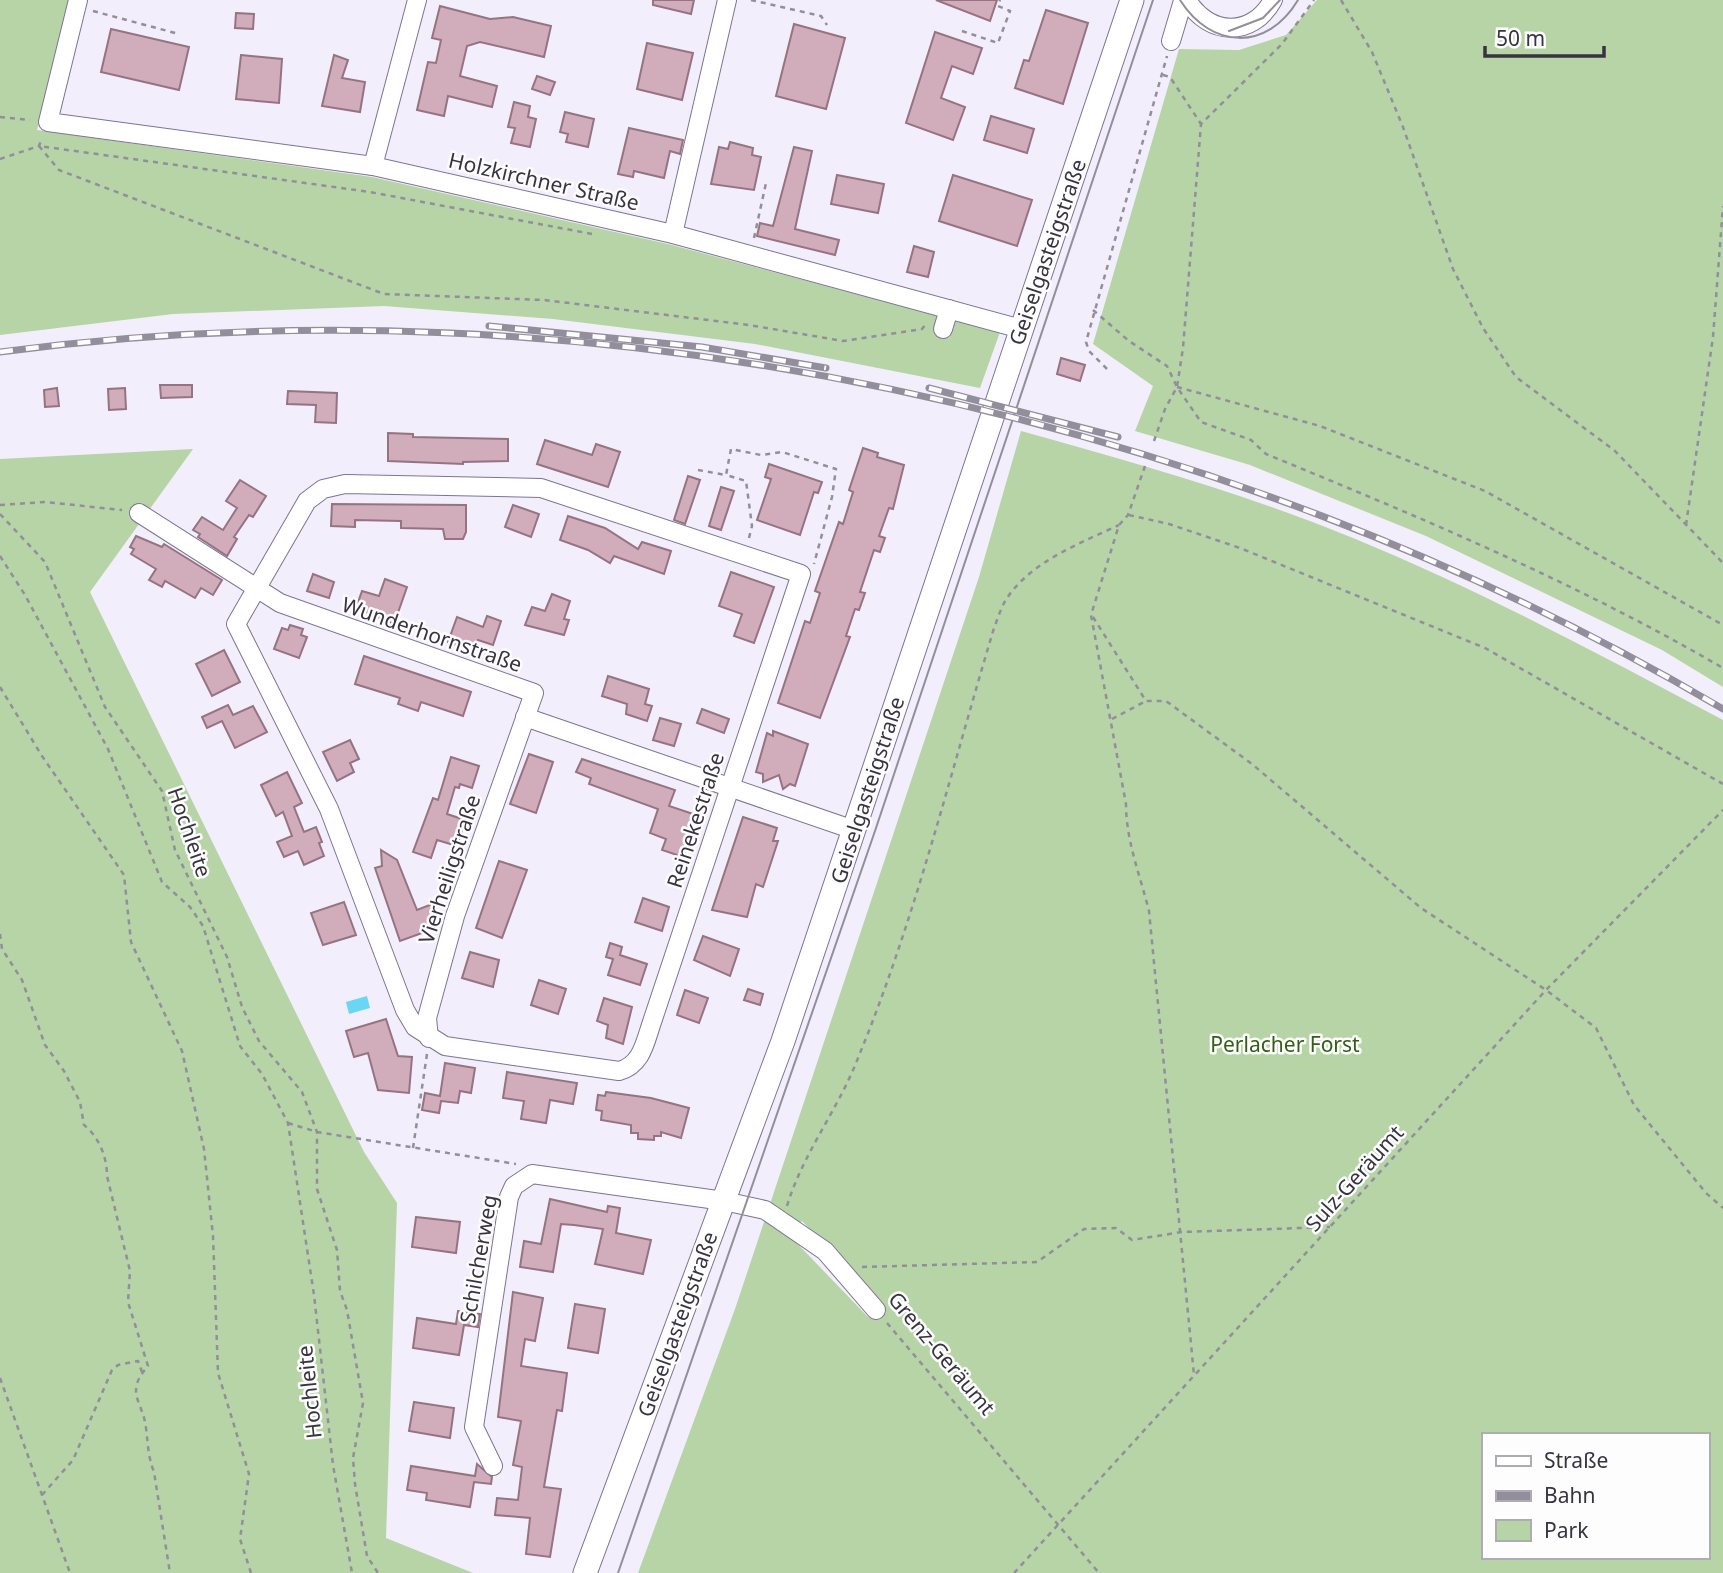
<svg xmlns="http://www.w3.org/2000/svg" width="1723" height="1573" font-family="'Noto Sans',sans-serif">
<style>
.green{fill:#b6d4a6;fill-rule:evenodd}
.water{fill:#69d7f3}
.building{fill:#d1acbb;stroke:#967382;stroke-width:2}
.lines{fill:none;stroke-linecap:round;stroke-linejoin:round}
.minor-casing{stroke:#7d7493;stroke-width:20}
.major-casing{stroke:#7d7493;stroke-width:25}
.path{stroke:#928e9c;stroke-width:2.5;stroke-dasharray:5 5;stroke-linecap:butt}
.minor{stroke:#fff;stroke-width:18}
.major{stroke:#fff;stroke-width:23}
.tram{stroke:#928e9c;stroke-width:2}
.rail-casing{stroke:#928e9c;stroke-width:7}
.rail{stroke:#fdfdfd;stroke-width:4.5;stroke-dasharray:13;stroke-linecap:butt}
.labels{text-anchor:middle;dominant-baseline:central;stroke-width:5;stroke-linejoin:round;paint-order:stroke}
.street-label{font-size:21px;fill:#373341;stroke:#fdfdfd}
.park-label{font-size:21px;fill:#345d15;stroke:#fdfdfd}
</style>
<rect width="100%" height="100%" fill="#f2eefc"/>
<g class="green">
<path d="M0 0H70L37 130 372 177 668 244 1000 332 980 388 755 344 553 319 384 306 173 314 0 335Z"/>
<path d="M1317 0H1723V687L1662 650 1426 536 1250 465 1135 431 1153 386 1093 344 1179 49 1239 50 1286 35Z"/>
<path d="M1021 431C1133 462 1246 494 1353 538 1480 590 1602 656 1723 720V1573H638L735 1309 979 577ZM802 1221 881 1303 868 1317 789 1235ZM1483 1435H1707V1557H1483Z"/>
<path d="M193 449 90 592 364 1152 397 1203 386 1538 473 1573H0V459Z"/>
</g>
<path class="water" d="M367 996 370 1008 349 1014 346 1002Z"/>
<g class="building">
<path d="M653 0H694L691 14 653 5Z"/>
<path d="M936 0H997L990 21Z"/>
<path d="M440 6 490 19 513 17 551 26 544 57 480 42 467 46 460 76 497 86 492 107 448 96 444 116 417 110 428 62 436 63 441 40 432 38Z"/>
<path d="M1046 10 1088 23 1063 104 1015 88 1024 60 1029 61Z"/>
<path d="M236 13 254 14 253 29 235 28Z"/>
<path d="M794 24 845 38 826 109 776 96Z"/>
<path d="M111 29 189 47 179 90 101 72Z"/>
<path d="M935 32 982 48 973 74 952 66 941 98 965 107 953 140 906 123Z"/>
<path d="M647 43 693 53 682 100 637 89Z"/>
<path d="M241 55 282 59 279 103 236 99Z"/>
<path d="M334 55 348 60 342 78 365 82 360 112 322 106Z"/>
<path d="M537 76 555 82 550 95 532 89Z"/>
<path d="M514 102 530 106 528 117 536 119 530 147 511 143 515 128 508 127Z"/>
<path d="M565 112 594 119 588 147 566 142 568 134 560 132Z"/>
<path d="M991 116 1034 129 1027 153 984 140Z"/>
<path d="M629 128 683 140 680 154 670 151 664 178 634 171 633 177 618 174Z"/>
<path d="M730 142 753 148 752 155 761 157 754 190 711 184 719 147 728 149Z"/>
<path d="M794 147 812 151 795 229 839 240 835 255 757 236 760 223 773 226Z"/>
<path d="M837 175 884 184 878 213 831 204Z"/>
<path d="M953 175 1032 200 1017 246 939 221Z"/>
<path d="M914 246 934 252 928 277 907 272Z"/>
<path d="M1061 358 1085 365 1080 381 1057 374Z"/>
<path d="M160 385H192V397L161 398Z"/>
<path d="M57 388 59 406 45 407 44 390Z"/>
<path d="M125 388 126 409 109 410 108 389Z"/>
<path d="M288 391 337 393 336 423 315 422 316 405 287 404Z"/>
<path d="M388 433 413 434V437L508 439V461L463 462V464L388 461Z"/>
<path d="M545 440 592 455 596 444 620 452 608 487 537 464Z"/>
<path d="M863 448 878 453 877 457 904 465 893 509 889 508 879 536 885 538 880 552 874 550 860 592 865 593 859 610 855 609 846 636 850 637 820 718 778 703 805 621 810 623 820 593 815 591 839 522 843 524 853 492 849 490Z"/>
<path d="M769 464 822 482 818 493 814 492 800 535 757 520 771 479 765 477Z"/>
<path d="M688 476 700 480 685 524 674 520Z"/>
<path d="M240 480 266 496 253 517 249 515 234 537 237 539 227 556 198 537 200 534 193 530 202 517 223 530 237 508 226 501Z"/>
<path d="M721 487 734 491 721 530 709 526Z"/>
<path d="M332 504 466 505V532L463 539H445L443 529 401 528V521L355 520V527L331 526Z"/>
<path d="M513 505 539 514 531 537 505 527Z"/>
<path d="M568 516 605 528 638 549 642 542 671 551 664 574 614 556 610 563 588 550 560 540Z"/>
<path d="M136 536 162 547 164 544 222 580 213 595 201 588 195 598 165 581 162 587 149 580 156 569 131 554 134 549 130 547Z"/>
<path d="M731 572 774 587 754 643 734 636 742 614 719 606Z"/>
<path d="M313 574 334 582 329 598 307 591Z"/>
<path d="M385 579 407 587 394 624 356 608 362 591 379 596Z"/>
<path d="M552 594 570 601 564 619 569 620 564 635 525 625 532 607 545 611Z"/>
<path d="M487 616 501 621 493 645 478 640 474 652 448 642 457 617 483 627Z"/>
<path d="M290 625 303 629 301 635 307 637 299 658 274 649 282 628 288 630Z"/>
<path d="M224 650 240 682 212 696 196 664Z"/>
<path d="M364 656 471 692 463 716 421 702 418 711 398 704 400 698 355 684Z"/>
<path d="M608 676 649 689 645 704 652 706 647 721 626 714 627 704 602 696Z"/>
<path d="M228 705 233 715 253 706 267 732 235 748 222 721 207 728 202 717Z"/>
<path d="M702 709 729 719 724 733 697 723Z"/>
<path d="M660 718 681 724 674 746 653 740Z"/>
<path d="M773 731 808 744 795 786 790 784 783 789 779 775 763 782V774L756 772 767 733 773 736Z"/>
<path d="M350 740 359 759 350 763 354 772 337 781 323 752Z"/>
<path d="M529 754 553 762 536 813 510 804Z"/>
<path d="M451 757 479 766 472 788 460 784 459 788 455 787 447 814 465 820 457 846 437 840 431 858 413 852 433 798 438 800Z"/>
<path d="M582 759 675 790 669 806 696 815 683 857 662 850 666 839 650 833 658 809 589 784 591 778 576 772Z"/>
<path d="M287 772 302 803 294 807 304 832 316 827 322 842 319 843 324 856 304 865 298 851 284 857 277 842 292 836 283 812 276 816 261 785Z"/>
<path d="M743 817 777 828 773 841H778L763 887 756 884 747 917 712 910Z"/>
<path d="M381 850 397 860 417 910 432 904 437 920 433 921 436 928 400 941 375 868 382 866Z"/>
<path d="M499 861 527 870 502 938 476 928Z"/>
<path d="M643 898 669 907 662 931 635 922Z"/>
<path d="M344 902 356 935 323 945 311 913Z"/>
<path d="M703 936 739 949 730 976 694 960Z"/>
<path d="M610 943 622 947 620 955 647 964 640 985 608 975 613 959 606 957Z"/>
<path d="M470 952 499 960 493 987 462 978Z"/>
<path d="M539 980 566 989 558 1014 531 1005Z"/>
<path d="M748 989 763 994 760 1005 744 1000Z"/>
<path d="M685 990 708 998 699 1023 677 1015Z"/>
<path d="M604 998 632 1007 623 1044 606 1038 608 1025 597 1021Z"/>
<path d="M386 1019 398 1056 412 1057 409 1093 378 1090 368 1053 354 1057 346 1031Z"/>
<path d="M445 1063 475 1068 471 1093 460 1091 458 1103 441 1101 439 1113 422 1110 425 1093 440 1096Z"/>
<path d="M507 1072 577 1083 573 1104 550 1100 546 1123 521 1119 524 1101 503 1098Z"/>
<path d="M606 1092 651 1098 689 1108 681 1138 661 1132V1136H654V1140L638 1139V1133H631V1125L601 1120 602 1111 596 1110 598 1095 605 1096Z"/>
<path d="M550 1199 607 1212 608 1206 620 1208 616 1233 651 1240 643 1274 595 1264 603 1229 574 1225 561 1224 553 1272 520 1267 524 1241 541 1244Z"/>
<path d="M416 1217 460 1222 456 1253 412 1247Z"/>
<path d="M513 1292 543 1298 535 1341 525 1339 521 1366 567 1373 562 1411 557 1410 544 1487 561 1489 550 1557 526 1554 530 1518 495 1515 497 1498 518 1500 522 1467 513 1465 521 1421 498 1417Z"/>
<path d="M575 1304 605 1309 598 1353 568 1348Z"/>
<path d="M458 1311 480 1314 478 1327 464 1325 459 1355 413 1348 417 1318 456 1324Z"/>
<path d="M414 1402 454 1408 450 1438 409 1431Z"/>
<path d="M477 1464 492 1477 491 1484 474 1482 470 1507 426 1500 427 1493 407 1490 411 1466 475 1476Z"/>
</g>
<g class="lines">
<g class="minor-casing">
<g id="minor">
<path d="M78 0 48 122 373 166 673 234 1021 329"/>
<path d="M1187 0C1209 36 1252 38 1273 0"/>
<path d="M1171 41 1182 4 1187 0"/>
<path d="M373 166 417 0"/>
<path d="M673 234 727 0"/>
<path d="M943 329 949 309"/>
<path d="M345 484 541 488 801 574 652 1022C645 1042 642 1065 619 1071L445 1046 415 1027 405 1010 329 809 236 624 307 501 323 489Z"/>
<path d="M139 513 280 603 534 693 455 916 427 1018 429 1038"/>
<path d="M525 717 854 830"/>
<path d="M493 1466 474 1427 509 1197 514 1186 532 1174 724 1201 765 1210 825 1251 876 1310"/>
</g>
</g>
<g class="major-casing">
<path id="major" d="M585 1573 783 1041 1132 0"/>
</g>
<g class="path">
<path d="M751 0 821 16 827 25"/>
<path d="M1341 0 1372 52 1403 127 1453 269 1483 328 1516 377 1615 451 1723 563"/>
<path d="M93 11 179 34"/>
<path d="M962 31 998 43 1010 11 998 6 1000 0"/>
<path d="M1163 75 1170 77 1201 124"/>
<path d="M0 117 30 120"/>
<path d="M0 159 39 146 42 138"/>
<path d="M592 234 370 192 39 146 59 170 384 294 544 300 749 325 843 341 922 329 926 324"/>
<path d="M754 238 766 183"/>
<path d="M1093 310 1129 341 1167 366 1177 387 1201 422 1251 440 1266 454C1422 518 1577 583 1723 668"/>
<path d="M1107 369 1089 351 1086 342 1167 56"/>
<path d="M1177 387 1320 426 1485 491 1723 625"/>
<path d="M1154 441 1165 409 1177 387 1183 348 1201 124 1282 44 1314 0"/>
<path d="M1145 466 1128 515 1119 525 1091 615 1126 804C1126 841 1140 875 1149 911L1194 1375"/>
<path d="M698 470 726 475"/>
<path d="M0 505 45 502 122 510"/>
<path d="M0 514 45 562 105 707 162 791 175 850 227 957 242 1007 259 1041 302 1092 317 1132V1189L337 1250 340 1291 347 1310 363 1403 353 1458 355 1484 367 1556 378 1573"/>
<path d="M1129 515 1169 524 1240 548 1485 648 1723 784"/>
<path d="M1686 525 1713 337 1723 206"/>
<path d="M749 538 752 526 746 481 726 475 731 449 761 455 782 452 836 469 832 497 814 564"/>
<path d="M0 556 25 595 108 749 162 882 190 907 203 926 240 1046 262 1074 288 1123 314 1295 333 1465 352 1573"/>
<path d="M1093 617 1146 701H1166L1252 764 1421 908 1546 990 1596 1028 1634 1105 1706 1193 1723 1208"/>
<path d="M0 687 42 756 124 875 131 942 182 1051 204 1149 213 1236 218 1373 249 1474 240 1539 251 1573"/>
<path d="M1112 719 1146 701"/>
<path d="M0 934 2 949 22 980 45 1045 64 1071 80 1102 84 1125C99 1137 107 1157 107 1176L130 1271 128 1302 148 1366C124 1393 143 1401 146 1428 148 1444 148 1457 154 1472L170 1573"/>
<path d="M288 1123 317 1132 516 1164"/>
<path d="M413 1148 427 1054"/>
<path d="M787 1206C803 1153 838 1110 858 1058 915 920 951 771 994 628 998 618 1001 607 1007 598 1032 561 1081 543 1119 525"/>
<path d="M862 1267 1037 1262 1084 1229 1116 1228 1132 1240 1182 1232 1330 1227"/>
<path d="M887 1323 1099 1573"/>
<path d="M0 1378 70 1573"/>
<path d="M42 1495 73 1460 112 1370 118 1365 138 1361 142 1372"/>
<path d="M1014 1573 1546 990 1723 810"/>
</g>
<use href="#minor" class="minor"/>
<use href="#major" class="major"/>
<g class="tram">
<path d="M1180 0C1211 49 1267 52 1298 0"/>
<path d="M1229 31 1263 18 1280 0"/>
<path d="M618 1573 875 831 1153 0"/>
</g>
<g class="rail-casing">
<g id="rail">
<path d="M489 326 702 347 826 368"/>
<path d="M0 352C585 274 1216 410 1723 709"/>
<path d="M929 388 1118 437"/>
</g>
</g>
<use href="#rail" class="rail"/>
</g>
<g class="labels">
<g class="street-label">
<text transform="translate(544 181) rotate(13)">Holzkirchner Straße</text>
<text transform="translate(1047 252) rotate(-71)">Geiselgasteigstraße</text>
<text transform="translate(432 634) rotate(19)">Wunderhornstraße</text>
<text transform="translate(867 790) rotate(-72)">Geiselgasteigstraße</text>
<text transform="translate(695 820) rotate(-72)">Reinekestraße</text>
<text transform="translate(190 832) rotate(71)">Hochleite</text>
<text transform="translate(449 869) rotate(-72)">Vierheiligstraße</text>
<text transform="translate(1354 1178) rotate(-48)">Sulz-Geräumt</text>
<text transform="translate(478 1259) rotate(-80)">Schilcherweg</text>
<text transform="translate(677 1324) rotate(-70)">Geiselgasteigstraße</text>
<text transform="translate(942 1353) rotate(50)">Grenz-Geräumt</text>
<text transform="translate(309 1392) rotate(-96)">Hochleite</text>
</g>
<g class="park-label">
<text x="1285" y="1044">Perlacher Forst</text>
</g>
</g>
<rect x="1482" y="1433" width="228" height="126" fill="#fdfdfd" stroke="#aeacb2" stroke-width="2"/>
<rect x="1496" y="1456" width="35" height="10" fill="#ffffff" stroke="#aeacb2" stroke-width="2"/>
<text x="1544" y="1468" font-size="21" fill="#373341">Straße</text>
<rect x="1496" y="1491" width="35" height="10" fill="#928e9c" stroke="#aeacb2" stroke-width="2"/>
<text x="1544" y="1503" font-size="21" fill="#373341">Bahn</text>
<rect x="1496" y="1520" width="35" height="21" fill="#b6d4a6" stroke="#aeacb2" stroke-width="2"/>
<text x="1544" y="1538" font-size="21" fill="#373341">Park</text>
<path d="M1485 46v10h119v-10" fill="none" stroke="#373341" stroke-width="3.5"/>
<text x="1496" y="46" font-size="21" fill="#373341" stroke="#fdfdfd" stroke-width="5" paint-order="stroke">50 m</text>
</svg>
